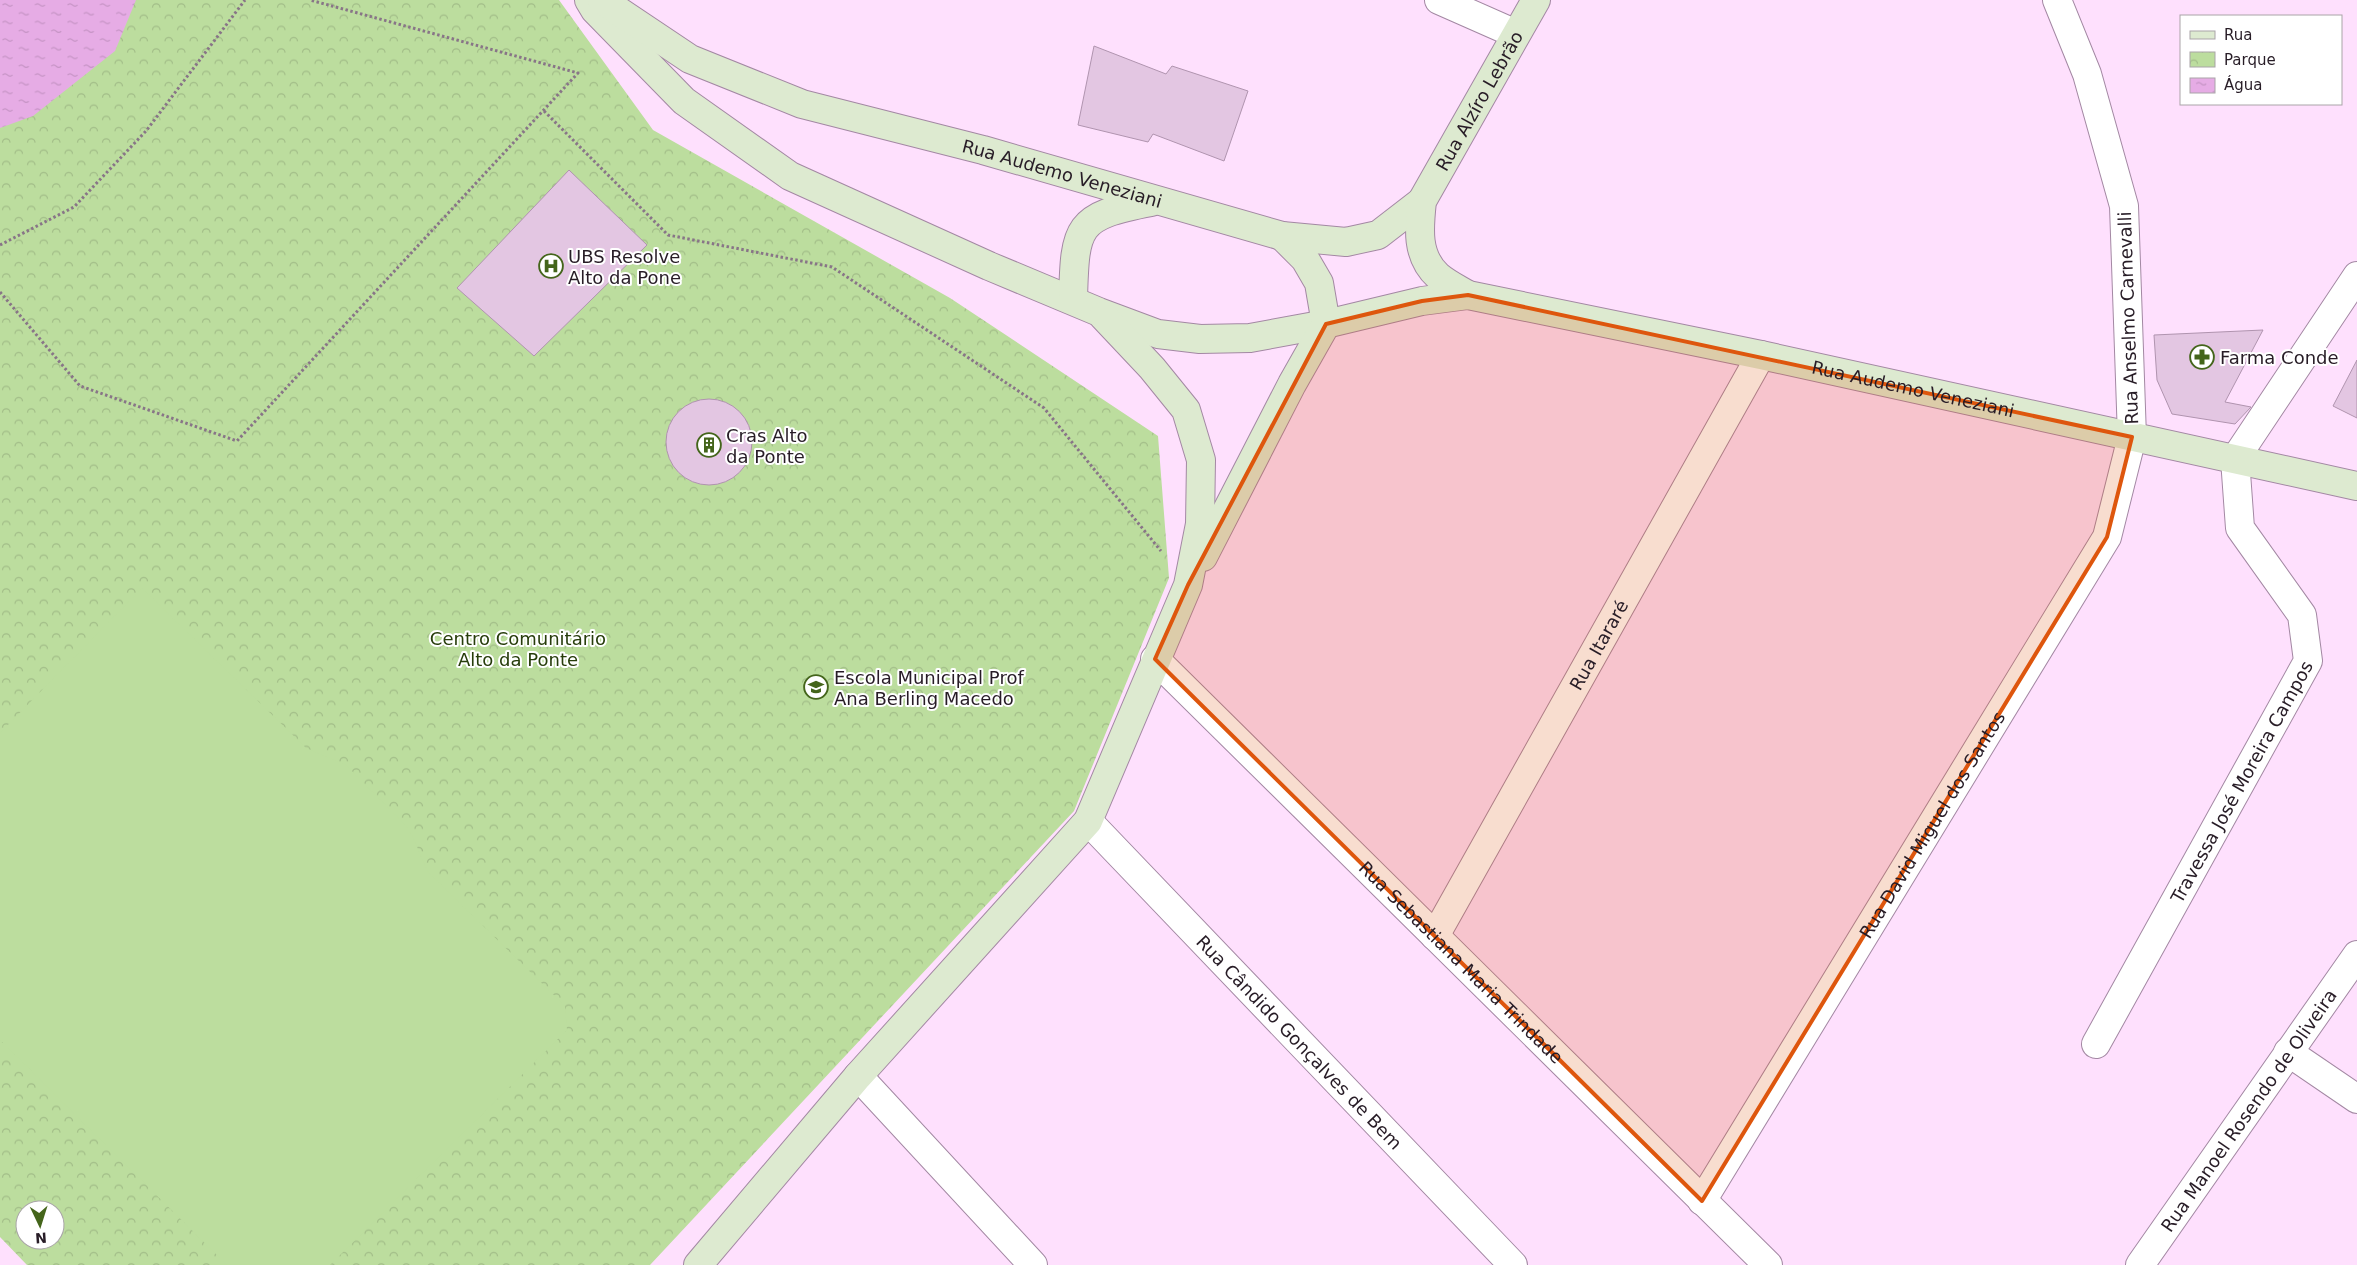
<svg xmlns="http://www.w3.org/2000/svg" width="2357" height="1265" font-family="'DejaVu Sans',sans-serif">
<style>
.park{fill:url(#park-crowns);fill-rule:evenodd}
.pitch{fill:#bcdd9e}
.water{fill:url(#water-ripples)}
.building{fill:#e3c6e2;stroke:#b094af}
.lines{fill:none;stroke-linecap:round;stroke-linejoin:round}
.minor-casing{stroke:#a388a3;stroke-width:30}
.secondary-casing{stroke:#a388a3;stroke-width:30}
.path{stroke:#887587;stroke-width:3;stroke-dasharray:2.5 2.5;stroke-linecap:butt}
.minor{stroke:#fff;stroke-width:28}
.secondary{stroke:#ddead0;stroke-width:28}
.marked{fill:#de560d;fill-opacity:0.2;stroke:#de560d;stroke-width:4;stroke-linejoin:round}
.labels{text-anchor:middle;dominant-baseline:central;stroke-width:4;stroke-linejoin:round;paint-order:stroke}
.street-label{font-size:18px;fill:#271c26;stroke:#fff}
.poi-label{font-size:18px;fill:#271c26;stroke:#fff;text-anchor:start}
.park-label{font-size:18px;fill:#273d0b;stroke:#fff}
</style>
<defs>
<pattern id="park-crowns" width="20" height="18" patternUnits="userSpaceOnUse" patternTransform="scale(1.25)"><rect width="20" height="18" fill="#bcdd9e"/><path d="M2 6a3 3 0 1 1 6 0M12 15a3 3 0 1 1 6 0" fill="none" stroke="#a2bd88"/></pattern>
<pattern id="water-ripples" width="26" height="14" patternUnits="userSpaceOnUse" patternTransform="scale(1.25)"><rect width="26" height="14" fill="#e6ace5"/><path d="M2 4q2-2 4 0t4 0M15 11q2-2 4 0t4 0" fill="none" stroke="#c593c4"/></pattern>
</defs>
<rect width="100%" height="100%" fill="#fee0fd"/>
<path class="park" d="M0 0H559L653 130 950 298 1158 436 1169 578 1074 811 650 1265H27L0 1237ZM25 1210H55V1240H25Z"/>
<path class="pitch" d="M142 588 306 748 346 765 406 826C417 841 420 858 429 873L565 1006 567 1030 330 1265H227L0 1040V733Z"/>
<path class="water" d="M0 0H136L115 51 33 116 0 128Z"/>
<g class="building">
<path d="M1094 46 1166 74 1172 66 1248 91 1224 161 1153 134 1148 142 1078 125Z"/>
<path d="M569 170 647 245 534 356 457 288Z"/>
<path d="M2263 330 2225 402 2251 407 2235 424 2172 414 2157 380 2154 335Z"/>
<path d="M2357 360V418L2333 406Z"/>
<circle cx="709" cy="442" r="43"/>
</g>
<g class="lines">
<g class="minor-casing">
<g id="minor">
<path d="M1439 0 1516 34"/>
<path id="s1" d="M1155 659 1768 1265"/>
<path id="s2" d="M1088 821 1513 1265"/>
<path id="s3" d="M1435 936 1761 355"/>
<path id="s4" d="M2096 1044 2308 661 2302 615 2240 528 2235 459 2357 276"/>
<path d="M2288 1052 2357 1099"/>
<path d="M858 1076 1033 1265"/>
<path id="s5" d="M1702 1201 2107 537 2132 437 2124 206 2087 74 2057 0"/>
<path id="s6" d="M2140 1265 2357 955"/>
</g>
</g>
<g class="secondary-casing">
<g id="secondary">
<path id="s7" d="M589 0 595 10 684 101 790 176 989 266 1099 312 1158 334 1200 339 1250 338 1326 324 1422 301 1468 295 1761 355 2357 486"/>
<path id="s8" d="M602 0 690 59 802 104 983 150 1282 236 1346 242 1378 235 1422 201"/>
<path id="s9" d="M1468 295C1458 289 1446 283 1438 276 1416 256 1419 228 1422 201L1536 0"/>
<path d="M1073 299C1075 226 1076 216 1151 202"/>
<path d="M1203 557 1292 384 1326 324 1319 283 1305 259 1282 236"/>
<path d="M698 1265 858 1076 1088 821 1188 585 1200 524 1201 460 1186 410 1152 368 1103 316"/>
</g>
</g>
<g class="path">
<path d="M544 111 668 235 832 267 1044 408 1161 551"/>
<path d="M0 245 74 207 146 131 245 0"/>
<path d="M0 292 80 386 237 441 578 73 310 0"/>
</g>
<use href="#minor" class="minor"/>
<use href="#secondary" class="secondary"/>
</g>
<path class="marked" d="M1468 295 2132 437 2107 537 1702 1201 1155 659 1188 585 1326 324 1422 301Z"/>
<defs>
<g id="hospital-ring" transform="scale(1.25)"><circle r="9.5" fill="#fff" stroke="#44651b" stroke-width="1.5"/><path d="M-5-5h3v3.5h4V-5h3V5h-3V1.5h-4V5h-3Z" fill="#44651b"/></g>
<g id="pharmacy-ring" transform="scale(1.25)"><circle r="9.5" fill="#fff" stroke="#44651b" stroke-width="1.5"/><path d="M-2-6h4v4h4v4h-4v4h-4v-4h-4v-4h4Z" fill="#44651b"/></g>
<g id="building-ring" transform="scale(1.25)"><circle r="9.5" fill="#fff" stroke="#44651b" stroke-width="1.5"/><path d="M-4-6H4V6H1V3H-1V6H-4ZM-2.5-4.3h1.7v1.8h-1.7ZM.8-4.3h1.7v1.8H.8ZM-2.5-1h1.7V.8h-1.7ZM.8-1h1.7V.8H.8Z" fill="#44651b"/></g>
<g id="school-ring" transform="scale(1.25)"><circle r="9.5" fill="#fff" stroke="#44651b" stroke-width="1.5"/><path d="M0-5L7-2L0 1L-7-2ZM-4 1L0 2.5L4 1V4Q0 6-4 4Z" fill="#44651b"/></g>
</defs>
<g fill-rule="evenodd">
<use href="#hospital-ring" x="551" y="266"/>
<use href="#pharmacy-ring" x="2202" y="357"/>
<use href="#building-ring" x="709" y="445"/>
<use href="#school-ring" x="816" y="687"/>
</g>
<g class="labels">
<g class="street-label">
<text stroke="none"><textPath href="#s9" startOffset="231">Rua Alzíro Lebrão</textPath></text>
<text stroke="none"><textPath href="#s8" startOffset="496">Rua Audemo Veneziani</textPath></text>
<text transform="translate(2128 318) rotate(-92)">Rua Anselmo Carnevalli</text>
<text stroke="none"><textPath href="#s7" startOffset="1439">Rua Audemo Veneziani</textPath></text>
<text stroke="none"><textPath href="#s3" startOffset="334">Rua Itararé</textPath></text>
<text stroke="none"><textPath href="#s4" startOffset="300">Travessa José Moreira Campos</textPath></text>
<text stroke="none"><textPath href="#s5" startOffset="441">Rua David Miguel dos Santos</textPath></text>
<text stroke="none"><textPath href="#s1" startOffset="431">Rua Sebastiana Maria Trindade</textPath></text>
<text stroke="none"><textPath href="#s2" startOffset="306">Rua Cândido Gonçalves de Bem</textPath></text>
<text stroke="none"><textPath href="#s6" startOffset="189">Rua Manoel Rosendo de Oliveira</textPath></text>
</g>
<g class="poi-label">
<text x="568" y="256">UBS Resolve<tspan x="568" dy="21">Alto da Pone</tspan></text>
<text x="2220" y="357">Farma Conde</text>
<text x="726" y="435">Cras Alto<tspan x="726" dy="21">da Ponte</tspan></text>
<text x="834" y="677">Escola Municipal Prof<tspan x="834" dy="21">Ana Berling Macedo</tspan></text>
</g>
<g class="park-label">
<text x="518" y="638">Centro Comunitário<tspan x="518" dy="21">Alto da Ponte</tspan></text>
</g>
</g>
<rect x="2180" y="15" width="162" height="90" fill="#ffffff" stroke="#a9a4a8"/>
<rect x="2190" y="31" width="25" height="8" fill="#ddead0" stroke="#a9a4a8"/>
<text x="2224" y="40" font-size="15" fill="#271c26">Rua</text>
<rect x="2190" y="52" width="25" height="15" fill="url(#park-crowns)" stroke="#a9a4a8"/>
<text x="2224" y="65" font-size="15" fill="#271c26">Parque</text>
<rect x="2190" y="78" width="25" height="15" fill="url(#water-ripples)" stroke="#a9a4a8"/>
<text x="2224" y="90" font-size="15" fill="#271c26">Água</text>
<g transform="translate(40 1225) rotate(176)"><circle r="24" fill="#ffffff" stroke="#a9a4a8"/>
<path d="M0-4L9 19L0 12L-9 19Z" fill="#44651b"/>
<text y="-8" font-size="14" font-weight="bold" text-anchor="middle" fill="#271c26">N</text>
</g>
</svg>
